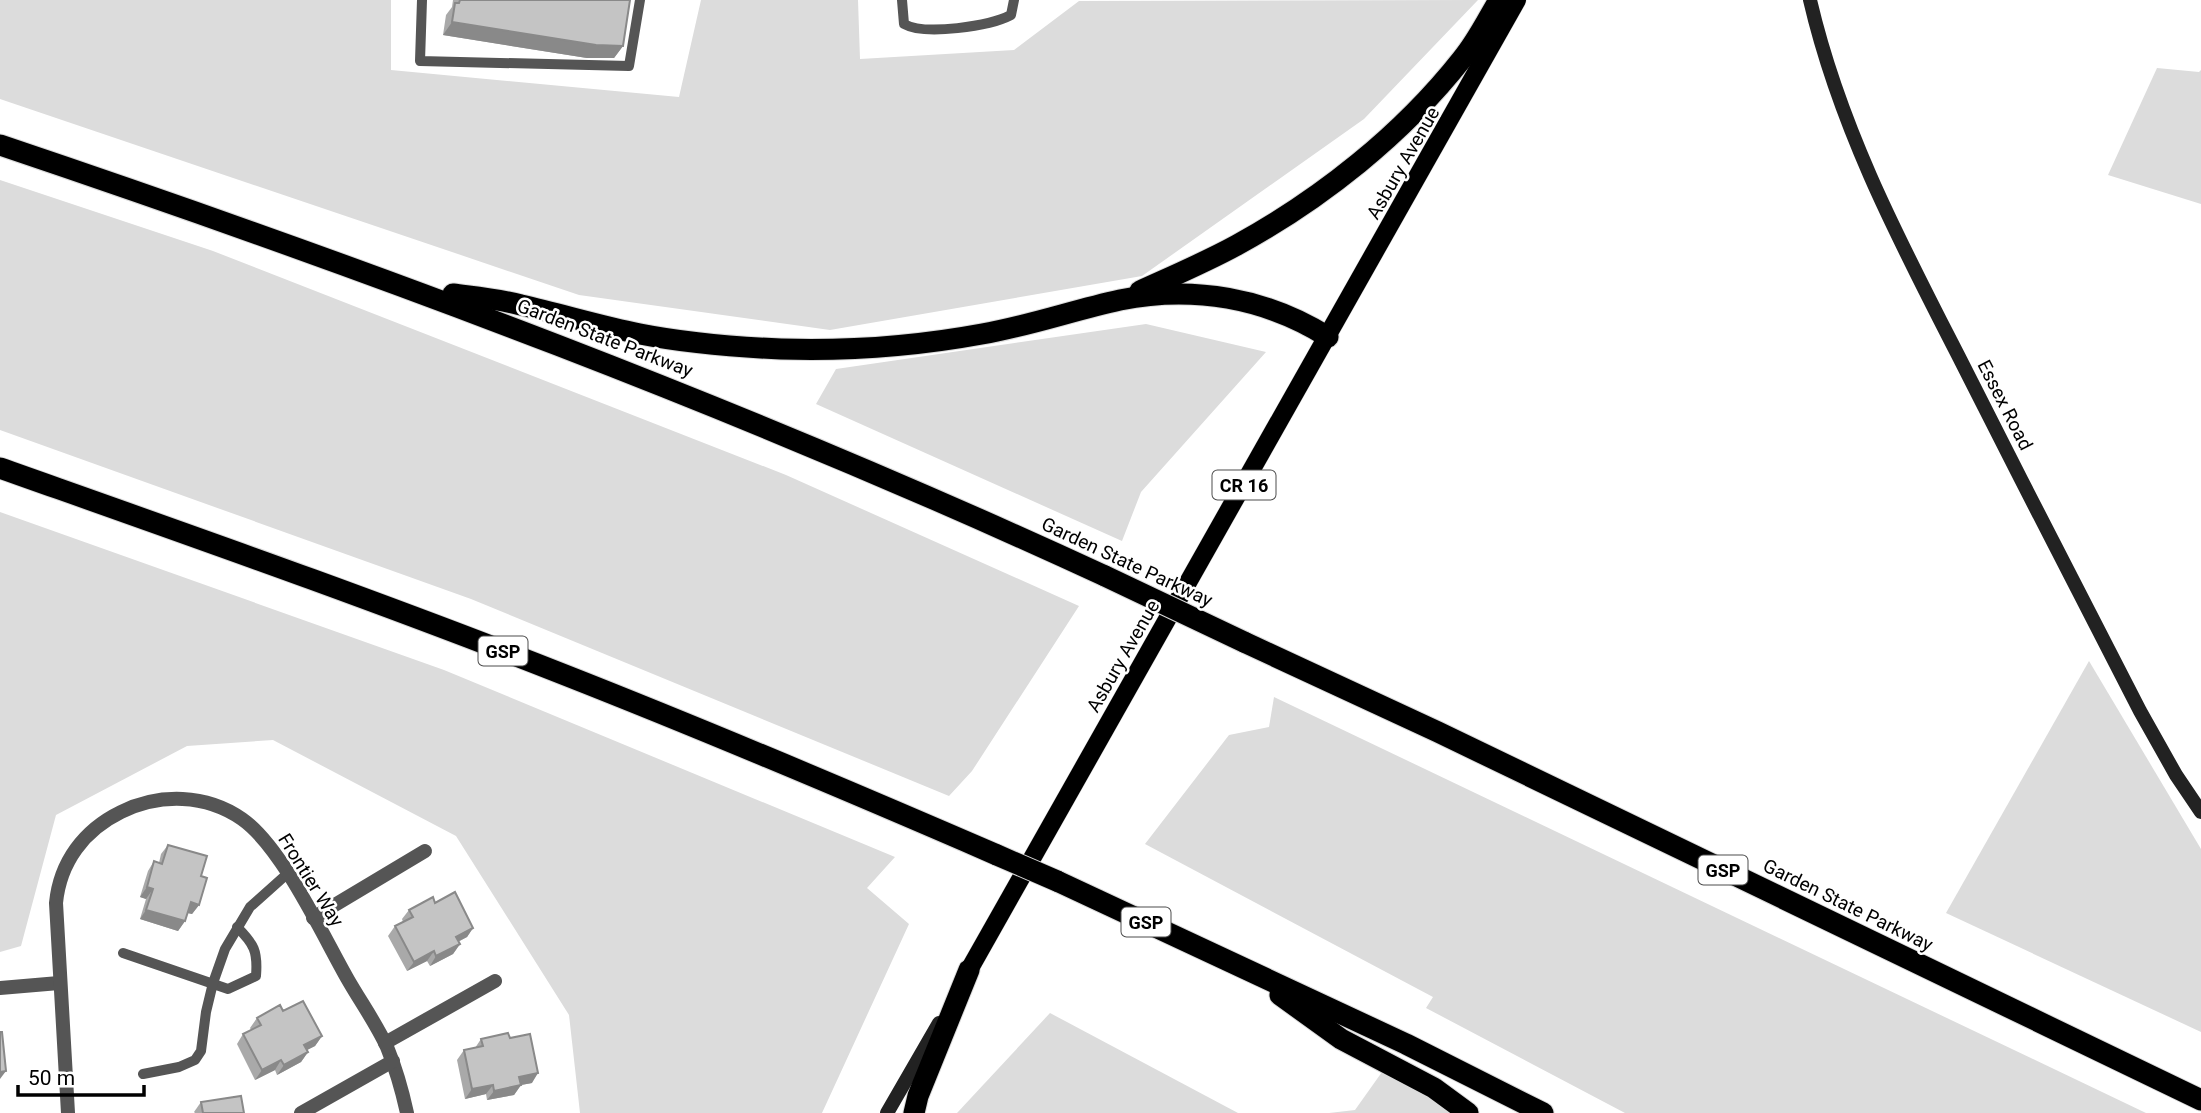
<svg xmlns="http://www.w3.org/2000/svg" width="2201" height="1113" font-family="Roboto,sans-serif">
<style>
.green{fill:#dcdcdc}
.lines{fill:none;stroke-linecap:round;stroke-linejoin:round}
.primary-casing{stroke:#dbdbdb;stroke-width:19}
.highway-casing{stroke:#dbdbdb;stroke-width:23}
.lane{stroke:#555;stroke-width:10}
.street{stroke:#555;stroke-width:14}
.secondary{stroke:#222;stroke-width:14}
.primary{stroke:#000;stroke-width:18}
.highway{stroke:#000;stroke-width:21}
.highway-bridge-casing{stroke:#dbdbdb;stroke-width:23;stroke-linecap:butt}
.highway-bridge{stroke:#000;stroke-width:21}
.wall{fill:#a9a9a9}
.shaded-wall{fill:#898989}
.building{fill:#c4c4c4;stroke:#898989;stroke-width:2}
.labels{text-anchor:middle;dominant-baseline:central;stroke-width:5;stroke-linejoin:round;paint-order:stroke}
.shield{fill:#fff;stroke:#4c4c4c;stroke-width:2}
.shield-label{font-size:18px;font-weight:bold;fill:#000}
.street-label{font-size:19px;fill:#000;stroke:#fff}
</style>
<rect width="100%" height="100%" fill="#fff"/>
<g class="green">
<path d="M0 0H391V70L679 97 701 0H858L860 59 1014 50 1079 1 1478 0 1364 119 1142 276 830 330 579 295 0 99Z"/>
<path d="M2157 68 2199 72 2201 70V204L2108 175Z"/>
<path d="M0 180 213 251 786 475 1079 606 972 771 949 796 471 599 0 430Z"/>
<path d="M1146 324 1266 352 1141 492 1122 541 816 404 836 369Z"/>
<path d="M0 512 444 670 895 857 867 888 909 924 822 1113H580L569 1015 456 836 273 740 187 746 56 815 21 946 0 952Z"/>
<path d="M2089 661 2201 849V1032L1946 913Z"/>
<path d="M1274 697 2146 1113H1625L1426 1008 1433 997 1145 844 1229 735 1269 727Z"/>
<path d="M1050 1013 1238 1113H957Z"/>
<path d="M1382 1072 1462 1113H1329L1355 1110Z"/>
</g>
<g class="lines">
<g class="primary-casing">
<path id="primary" d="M969 970 1517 0"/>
</g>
<g class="highway-casing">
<g id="highway">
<path d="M0 145C377 272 744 409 1105 576"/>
<path d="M1140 291C1173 276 1206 262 1237 245 1321 199 1402 135 1462 59 1477 41 1487 20 1499 0"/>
<path d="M453 294C476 297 499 299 521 305 561 314 600 326 640 334 686 343 734 347 781 349 847 351 917 346 982 334 1029 326 1074 310 1120 300 1193 285 1266 298 1328 337"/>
<path d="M0 468C189 535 378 601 565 675 710 732 854 793 997 855"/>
<path d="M1244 642 1438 732 2201 1100"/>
<path d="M1057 881 1406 1044 1543 1113"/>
<path d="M1280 995 1341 1039 1434 1088 1468 1113"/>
<path d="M914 1113 918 1096 969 970"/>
</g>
</g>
<g class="lane">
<path d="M422 0 420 61 629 66 640 0"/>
<path d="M902 0 904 24C925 36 990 26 1011 15L1014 0"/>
<path d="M123 953 228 989 256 976C258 951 254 944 237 927"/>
<path d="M143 1074 179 1067 195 1060 201 1051 206 1012 213 983 225 949 250 907 287 874"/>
</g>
<g class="street">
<path d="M313 918 425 851"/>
<path d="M0 988 59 983"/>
<path d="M385 1043 495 981"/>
<path d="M68 1113 56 903C60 862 84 830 121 812 160 793 206 794 242 819 282 847 322 934 347 978 360 1001 376 1023 387 1047 396 1069 402 1090 407 1113"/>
<path d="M301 1113 393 1061"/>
</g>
<g class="secondary">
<path d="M1810 0C1840 129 1901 244 1961 361 2020 478 2080 595 2140 711L2176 775 2201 812"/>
<path d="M887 1113 939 1023"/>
</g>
<use href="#primary" class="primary"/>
<use href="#highway" class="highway"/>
<g class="highway-bridge-casing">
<g id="highway-bridge">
<path d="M1105 576 1244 642"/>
<path d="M997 855 1057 881"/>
</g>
</g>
<use href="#highway-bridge" class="highway-bridge"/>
</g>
<g class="wall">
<path d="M453 0H630L623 46 614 58H587L443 35 446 15 452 7Z"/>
<path d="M168 845 201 876 199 905 192 914 187 913 185 921 178 931 140 919 146 899 140 897 148 871 154 861 159 863 161 854Z"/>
<path d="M435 903 473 928 467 937 458 942 460 944 453 954 430 966 427 961 407 971 388 936 395 926 403 922 402 919 409 910Z"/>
<path d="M283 1011 322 1036 315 1046 307 1050 308 1052 301 1062 277 1075 275 1070 255 1080 237 1044 243 1034 251 1030 250 1028 257 1018Z"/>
<path d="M510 1038 532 1083 521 1085 514 1095 487 1100 486 1094 465 1099 457 1060 464 1050 475 1048 481 1039Z"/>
<path d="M201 1102 244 1113H195L194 1112Z"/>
</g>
<g class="shaded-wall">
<path d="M452 22 623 46 614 58H587L443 35Z"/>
<path d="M147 887 153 889 146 899 140 897Z"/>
<path d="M191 902 199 905 192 914 184 912Z"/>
<path d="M146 910 185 921 178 931 140 919Z"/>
<path d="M473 928 467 937 449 946 456 937Z"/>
<path d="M460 944 453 954 430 966 436 956Z"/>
<path d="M434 951 427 961 407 971 414 962Z"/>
<path d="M322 1036 315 1046 297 1055 304 1045Z"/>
<path d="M308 1052 301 1062 277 1075 284 1065Z"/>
<path d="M281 1060 275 1070 255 1080 262 1070Z"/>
<path d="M6 1071 0 1079V1072Z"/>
<path d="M538 1073 532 1083 521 1085 514 1095 487 1100 494 1091 519 1077Z"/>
<path d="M493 1085 486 1094 465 1099 472 1089Z"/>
</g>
<g class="building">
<path d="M460 0H630L623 46 596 45 452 22 455 3H459Z"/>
<path d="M168 845 207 856 201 876 207 878 199 905 191 902 185 921 146 910 153 889 147 887 154 861 162 864Z"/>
<path d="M455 892 473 928 456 937 460 944 436 956 434 951 414 962 395 926 413 917 409 910 433 897 435 903Z"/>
<path d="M303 1001 322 1036 304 1045 308 1052 284 1065 281 1060 262 1070 243 1034 261 1025 257 1018 280 1005 283 1011Z"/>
<path d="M0 1032H2L6 1071 0 1072Z"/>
<path d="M508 1033 510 1038 530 1034 538 1073 519 1077 521 1085 494 1091 493 1085 472 1089 464 1050 483 1046 481 1039Z"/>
<path d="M241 1096 244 1113H203L201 1102Z"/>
</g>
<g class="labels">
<g class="shield">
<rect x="1212.5" y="470.5" width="63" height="29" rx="5"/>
<rect x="478.5" y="636.5" width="49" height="29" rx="5"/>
<rect x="1698.5" y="855.5" width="49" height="29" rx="5"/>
<rect x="1121.5" y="907.5" width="49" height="29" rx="5"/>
</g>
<g class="shield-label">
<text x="1244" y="485">CR 16</text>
<text x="503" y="651">GSP</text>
<text x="1723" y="870">GSP</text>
<text x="1146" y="922">GSP</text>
</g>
<g class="street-label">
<text transform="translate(1403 163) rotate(-60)">Asbury Avenue</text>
<text transform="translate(605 338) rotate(21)">Garden State Parkway</text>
<text transform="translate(2005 405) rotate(63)">Essex Road</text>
<text transform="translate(1127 562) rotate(25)">Garden State Parkway</text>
<text transform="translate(1123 656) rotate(-60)">Asbury Avenue</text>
<text transform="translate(311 880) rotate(58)">Frontier Way</text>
<text transform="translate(1848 905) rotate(26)">Garden State Parkway</text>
</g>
</g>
<path d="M18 1085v10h126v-10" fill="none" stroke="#000000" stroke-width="3.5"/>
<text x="28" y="1085" font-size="21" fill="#000000" stroke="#ffffff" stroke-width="5" paint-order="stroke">50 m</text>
</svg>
